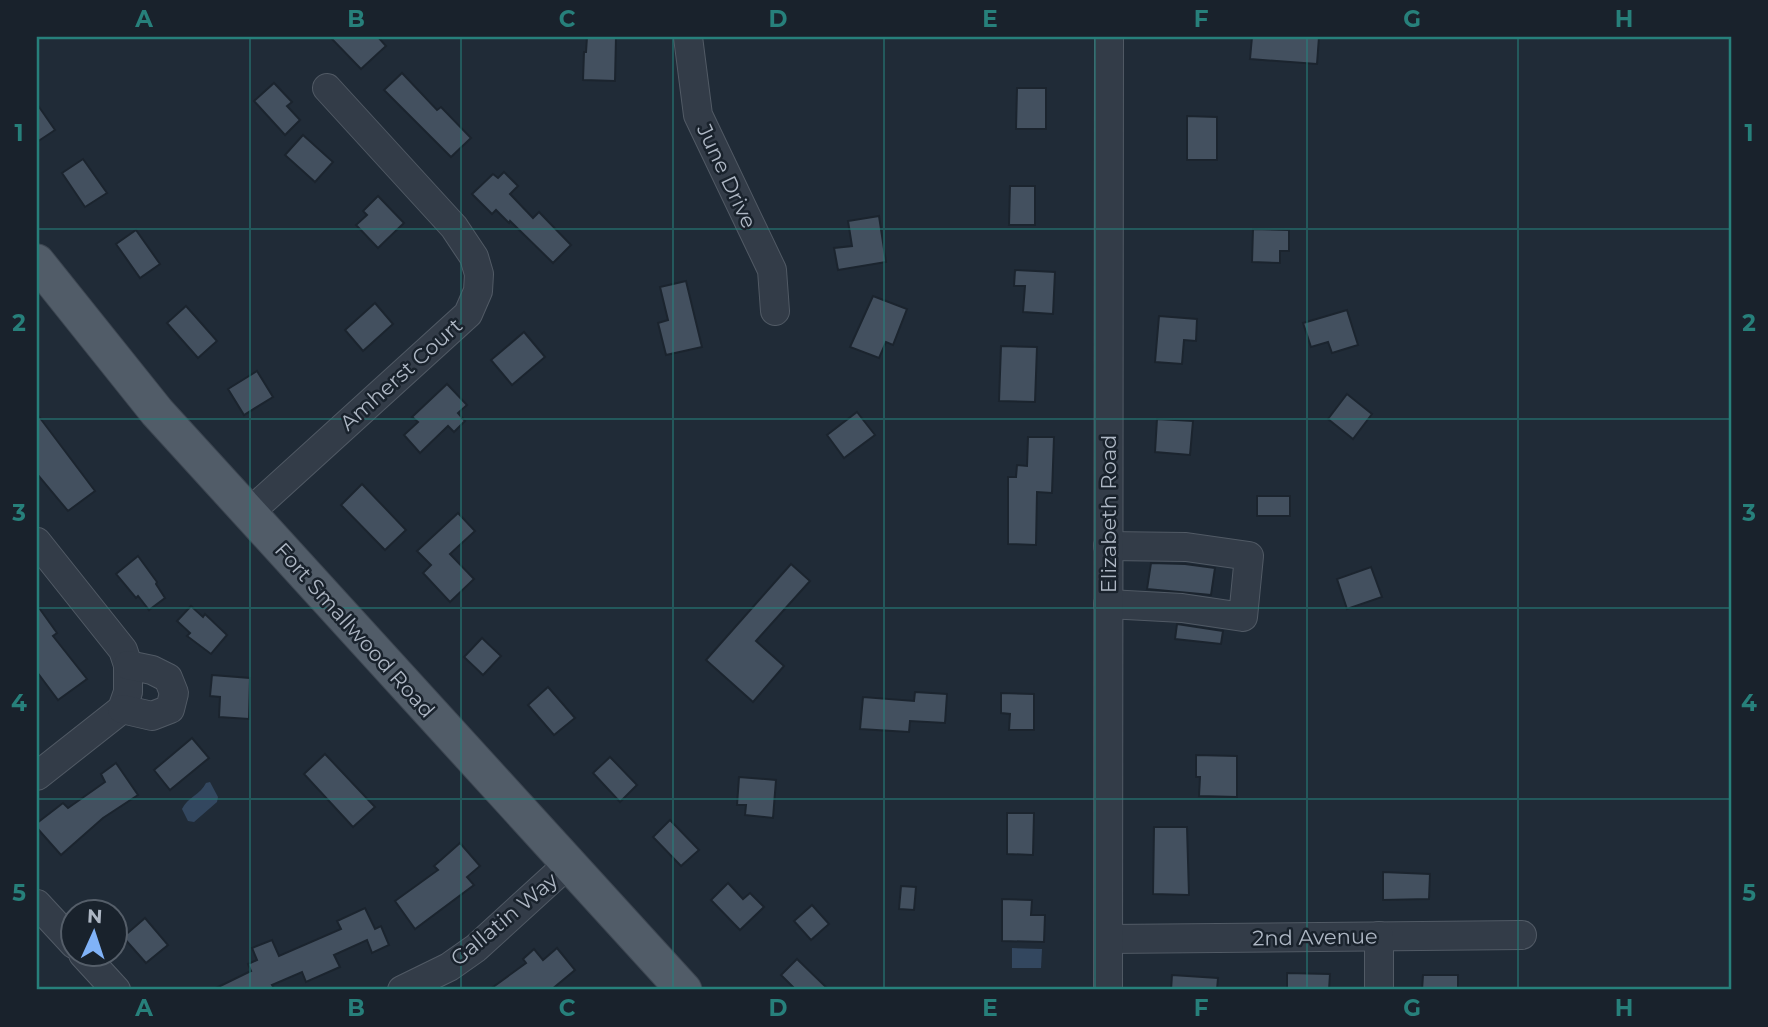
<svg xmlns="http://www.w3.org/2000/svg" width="1768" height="1027" font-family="Montserrat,sans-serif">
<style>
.water{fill:#33475f}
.building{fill:#43505f;stroke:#1b242e;stroke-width:2}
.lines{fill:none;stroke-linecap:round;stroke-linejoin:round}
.minor-casing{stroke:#515a65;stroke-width:30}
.major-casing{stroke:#3d4651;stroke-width:37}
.minor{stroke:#333c48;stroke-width:28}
.major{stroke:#515c68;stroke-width:35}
.grid{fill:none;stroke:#27807b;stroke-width:2;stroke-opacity:0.55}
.labels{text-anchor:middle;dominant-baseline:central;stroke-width:5;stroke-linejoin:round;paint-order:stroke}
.street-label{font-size:21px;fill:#aeb7c4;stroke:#19222c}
.neatline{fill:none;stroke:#27807b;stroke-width:2.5}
.grid-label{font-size:23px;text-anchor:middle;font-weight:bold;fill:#27807b}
</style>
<rect width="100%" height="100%" fill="#202b37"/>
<g class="water">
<path d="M210 782 218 797 217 802 194 822 188 821 182 809C187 798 201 794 206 783Z"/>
<path d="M1012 948 1042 949 1041 968H1012Z"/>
</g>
<g class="building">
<path d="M330 37H378L386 46 361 69Z"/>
<path d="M587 37H616L615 81 583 80 584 52H586Z"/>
<path d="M1252 37H1319L1317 64 1250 59Z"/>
<path d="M402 73 437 110 441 107 471 138 451 157 384 90Z"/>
<path d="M274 83 292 102 287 106 300 120 285 135 254 101Z"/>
<path d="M1017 88H1046V129H1016Z"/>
<path d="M37 104 55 130 37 142Z"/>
<path d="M1187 116 1217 117V160H1187Z"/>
<path d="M303 135 333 162 315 182 285 155Z"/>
<path d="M83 159 107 193 85 207 62 173Z"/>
<path d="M504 172 518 186 510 194 533 218 539 212 571 245 553 263 510 221 509 223 496 210 492 214 472 194 493 174 498 178Z"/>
<path d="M1010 186H1035V225H1009Z"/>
<path d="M378 196 404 223 378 248 356 225 367 215 363 211Z"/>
<path d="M879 216 886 262 838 270 834 248 852 246 848 221Z"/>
<path d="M1253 229 1289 230V251H1280V263L1252 262Z"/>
<path d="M136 230 160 264 140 278 116 244Z"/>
<path d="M1015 270 1055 272 1053 314 1023 312 1025 286H1014Z"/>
<path d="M686 281 702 347 666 355 658 323 668 320 660 287Z"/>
<path d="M873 296 907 309 893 345 886 342 879 358 850 347Z"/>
<path d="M375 303 393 324 363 351 345 330Z"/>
<path d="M186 306 217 341 198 358 167 323Z"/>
<path d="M1347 310 1358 345 1332 353 1328 342 1311 347 1303 323Z"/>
<path d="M1159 316 1197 319 1196 341 1184 340 1182 364 1155 362Z"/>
<path d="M524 332 545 357 512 385 491 360Z"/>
<path d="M1001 346 1037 347 1035 402 999 401Z"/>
<path d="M257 371 273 397 244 415 228 389Z"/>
<path d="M447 384 467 405 458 413 465 421 454 432 448 426 420 453 404 435 418 422 412 417Z"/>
<path d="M1347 394 1372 414 1353 439 1328 419Z"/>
<path d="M857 412 875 435 844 458 827 435Z"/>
<path d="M37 414 95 491 68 511 37 474Z"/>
<path d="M1157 419 1193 421 1190 455 1155 452Z"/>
<path d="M1028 437H1054L1052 493 1037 492 1036 545 1008 544V477H1016L1017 465 1027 466Z"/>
<path d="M362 484 406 530 385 550 341 505Z"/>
<rect x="1257" y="496" width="33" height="20"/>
<path d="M458 513 475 531 450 554 474 579 450 602 423 573 431 565 417 551Z"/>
<path d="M138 556 157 582 156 584 165 598 149 610 138 596 136 598 116 574Z"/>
<path d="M1151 563 1185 564 1215 568 1211 595 1147 589Z"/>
<path d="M791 564 810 581 756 641 784 666 753 702 706 660Z"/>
<path d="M1371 567 1382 597 1347 609 1337 579Z"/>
<path d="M37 605 57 633 53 636 87 679 58 700 37 672Z"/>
<path d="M191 606 203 617 205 614 227 635 211 654 187 636 190 633 177 621Z"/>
<path d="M1177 624 1223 631 1221 644 1175 639Z"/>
<path d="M482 638 501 656 483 675 464 657Z"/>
<path d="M212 675 250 678 249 719 219 717 220 697 210 696Z"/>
<path d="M548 687 575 718 554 735 528 705Z"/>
<path d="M915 692 947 694 945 723 910 721 909 732 860 729 863 697 914 701Z"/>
<path d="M1001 693 1034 694V730H1009L1010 714 1001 713Z"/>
<path d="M192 738 209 758 170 790 154 770Z"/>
<path d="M325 754 375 807 353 827 304 774Z"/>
<path d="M1196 755 1237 756V797L1199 796 1200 777H1196Z"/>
<path d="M610 757 637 785 620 802 593 773Z"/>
<path d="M116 763 138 795 103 818 61 855 37 828V823L63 803 68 808 105 782 101 774Z"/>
<path d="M739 777 776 780 773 818 745 815 746 805H737Z"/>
<path d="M1007 813H1034L1033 855 1007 854Z"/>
<path d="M670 820 699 850 681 866 653 837Z"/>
<path d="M1154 827H1187L1189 895 1153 894Z"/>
<path d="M460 843 480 866 467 877 474 885 415 929 395 901 438 870 434 866Z"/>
<path d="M1383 872 1430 874 1429 899 1383 900Z"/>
<path d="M728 883 743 899 750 893 764 907 740 930 711 900Z"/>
<path d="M901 886 916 887 914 910 899 909Z"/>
<path d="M1002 899 1032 900 1031 915H1045L1044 942 1002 941Z"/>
<path d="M812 905 829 924 811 940 794 921Z"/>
<path d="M365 908 375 929 381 926 389 945 372 953 367 940 334 955 340 967 306 982 302 972 272 985 275 990H212L251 971 248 964 257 960 252 948 272 940 279 956 341 929 337 921Z"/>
<path d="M145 918 168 945 146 963 123 937Z"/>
<path d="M557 948 575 970 551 990H489L526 963 523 959 534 949 543 960Z"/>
<path d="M797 959 829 990H796L781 975Z"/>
<path d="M1287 973 1330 974 1329 990H1287Z"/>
<path d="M1172 975 1218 978 1217 990H1171Z"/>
<path d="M1423 975H1458V990H1422Z"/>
</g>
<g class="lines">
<g class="minor-casing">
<g id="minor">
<path d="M688 37 698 115 772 270 775 311"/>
<path d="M249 513 468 314 478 291 479 274 474 257 454 227 327 88"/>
<path d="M37 542 123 650 128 665V692L122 709 37 776"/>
<path d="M1108 546 1186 547 1249 556 1243 617 1182 608 1108 604"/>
<path d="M122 709 152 716 170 709 174 693 168 678 152 670 128 665"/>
<path d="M37 904 74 944"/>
<path d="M1109 939 1522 935"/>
<path d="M83 954 116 990"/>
<path d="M402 990 449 967 476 948 567 865"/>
<path d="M1108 990 1109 37"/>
<path d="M1379 990V936"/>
</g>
</g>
<g class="major-casing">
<path id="major" d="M37 262 157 412 684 990"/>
</g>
<use href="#minor" class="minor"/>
<use href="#major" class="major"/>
</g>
<path class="grid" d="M250 37V990M461 37V990M673 37V990M884 37V990M1095 37V990M1307 37V990M1518 37V990M37 229H1731M37 419H1731M37 608H1731M37 799H1731"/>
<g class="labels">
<g class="street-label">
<text transform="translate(727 176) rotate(65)">June Drive</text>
<text transform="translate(401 374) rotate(-42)">Amherst Court</text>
<text transform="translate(1108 514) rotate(-90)">Elizabeth Road</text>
<text transform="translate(355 630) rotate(48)">Fort Smallwood Road</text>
<text transform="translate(504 919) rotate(-40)">Gallatin Way</text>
<text transform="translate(1315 937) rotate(-1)">2nd Avenue</text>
</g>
</g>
<rect width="1768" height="1027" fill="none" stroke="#19222c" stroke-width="77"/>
<g transform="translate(94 933) rotate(3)"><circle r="33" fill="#19222c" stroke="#555e69" stroke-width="2"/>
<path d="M0-5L12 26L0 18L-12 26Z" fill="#80b2f7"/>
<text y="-10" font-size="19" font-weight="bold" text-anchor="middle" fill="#aeb7c4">N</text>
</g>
<rect x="38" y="38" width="1692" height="950" class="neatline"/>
<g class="grid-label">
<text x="144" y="27">A</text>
<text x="356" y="27">B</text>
<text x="567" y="27">C</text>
<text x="778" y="27">D</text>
<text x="990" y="27">E</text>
<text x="1201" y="27">F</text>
<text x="1412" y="27">G</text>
<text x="1624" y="27">H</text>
<text x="19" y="141">1</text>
<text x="1749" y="141">1</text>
<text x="19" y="331">2</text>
<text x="1749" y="331">2</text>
<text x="19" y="521">3</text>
<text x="1749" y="521">3</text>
<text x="19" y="711">4</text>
<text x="1749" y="711">4</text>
<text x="19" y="901">5</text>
<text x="1749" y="901">5</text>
<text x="144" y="1016">A</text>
<text x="356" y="1016">B</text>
<text x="567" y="1016">C</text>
<text x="778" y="1016">D</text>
<text x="990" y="1016">E</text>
<text x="1201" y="1016">F</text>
<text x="1412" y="1016">G</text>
<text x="1624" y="1016">H</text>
</g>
</svg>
